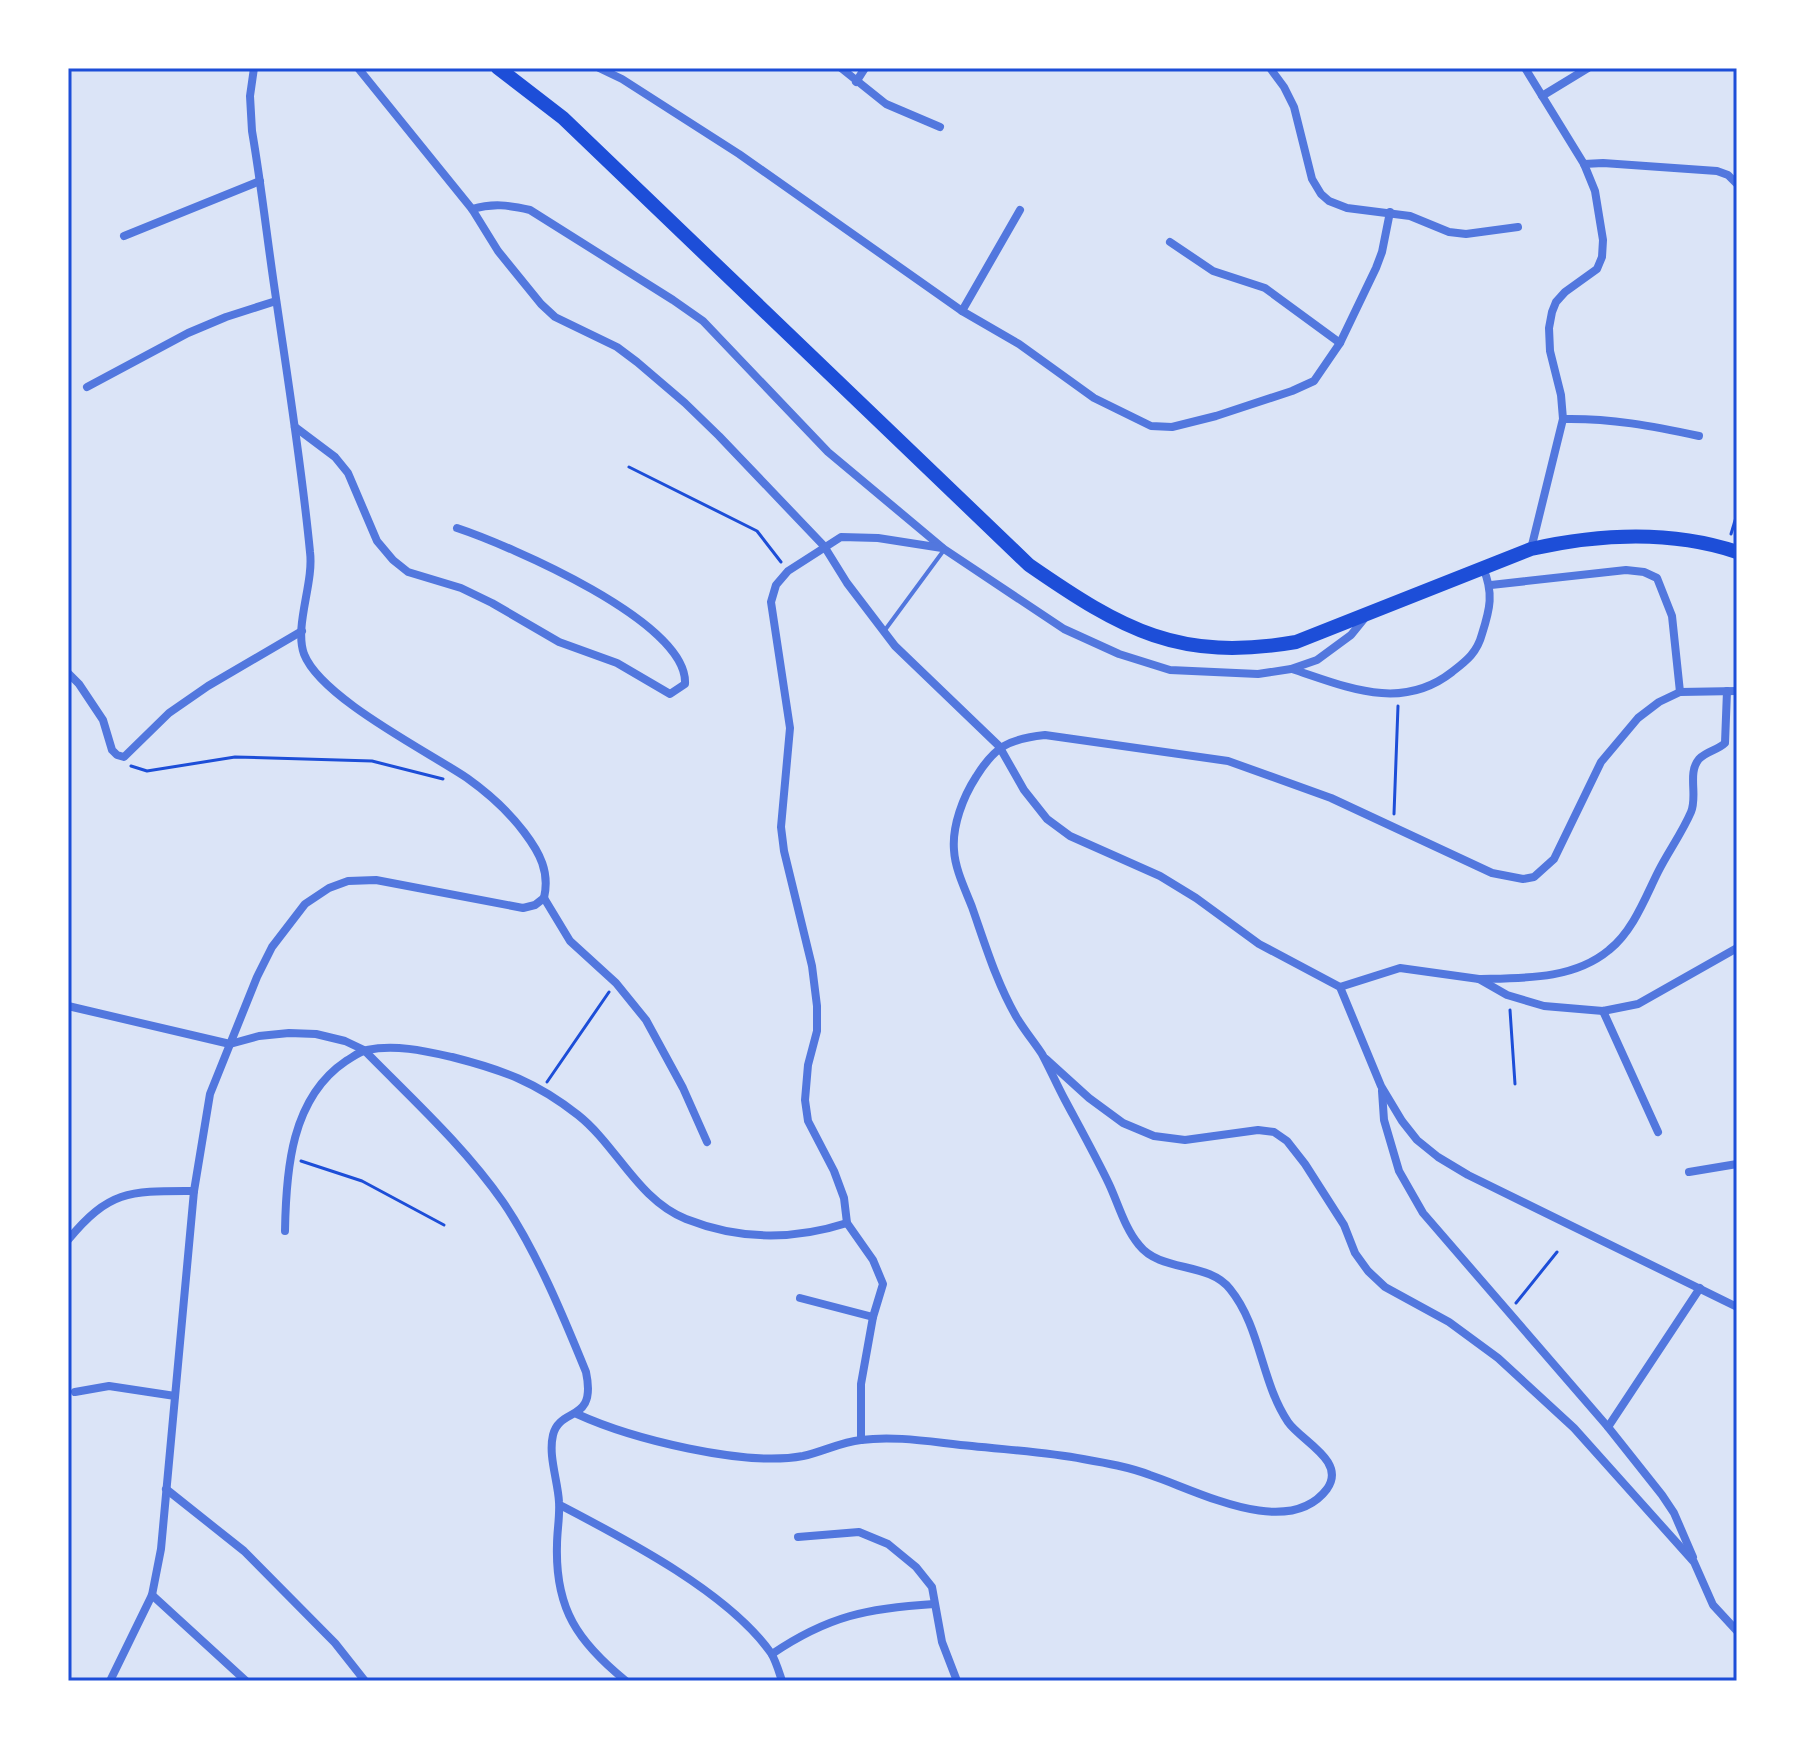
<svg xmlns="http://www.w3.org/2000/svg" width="1805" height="1749" font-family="'Public Sans',sans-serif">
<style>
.green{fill:#dbe4f7}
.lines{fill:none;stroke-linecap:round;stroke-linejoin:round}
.path{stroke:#1d4ed8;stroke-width:3}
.service{stroke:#5277de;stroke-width:4}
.minor{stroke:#5277de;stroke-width:8}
.primary{stroke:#1d4ed8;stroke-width:14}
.neatline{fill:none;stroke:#1d4ed8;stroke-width:3}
</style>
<rect width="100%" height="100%" fill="#f2f2f2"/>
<rect class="green" x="68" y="68" width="1669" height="1613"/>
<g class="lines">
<g class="path">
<path d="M629 467 757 531 781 562"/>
<path d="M1731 534 1737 514"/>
<path d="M131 766 147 771 235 757 372 761 443 779"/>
<path d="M1394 814 1398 706"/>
<path d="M1510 1010 1515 1084"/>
<path d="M547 1082 609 992"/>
<path d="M301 1161 362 1181 444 1225"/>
<path d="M1516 1303 1557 1252"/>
</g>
<path class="service" d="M885 630 944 550"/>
<g class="minor">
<path d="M254 68 250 96 252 131C262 189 268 247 277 305 289 387 302 469 310 552 314 583 294 626 304 654 321 698 427 751 467 778 488 793 509 812 524 832 540 853 550 872 544 898"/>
<path d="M358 68 472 209 498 251 541 304 555 317 617 347 637 362 685 403 719 436 824 546 847 583 895 646 999 746 1024 790 1047 819 1070 836 1160 876 1196 898 1259 944 1340 987 1381 1086 1402 1121 1417 1140 1438 1157 1468 1175 1737 1307"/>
<path d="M599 68 622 79 739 154 962 311 1019 344 1094 398 1151 426 1172 427 1216 416 1292 391 1314 381 1340 343 1376 268 1382 252 1390 212"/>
<path d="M841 68 886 104 940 127"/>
<path d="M1270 68 1284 87 1294 107 1312 179 1321 194 1329 201 1347 208 1410 216 1449 232 1466 234 1518 227"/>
<path d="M1525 68 1584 164 1595 191 1603 240 1602 257 1597 269 1565 292 1556 302 1552 312 1549 328 1550 351 1561 395 1563 419 1531 549"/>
<path d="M856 82 865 68"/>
<path d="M1542 96 1588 68"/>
<path d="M1584 164 1603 163 1717 171 1728 175 1737 184"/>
<path d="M472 209C493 203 509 205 530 210L673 300 703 321 828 452 944 549 1064 629 1119 654 1170 670 1258 674 1291 669 1317 660 1351 635 1364 619"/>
<path d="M124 236 260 181"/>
<path d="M1170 242 1213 271 1265 288 1340 343"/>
<path d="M962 311 1020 210"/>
<path d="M87 387 188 333 226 317 276 301"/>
<path d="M1563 419C1610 418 1653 426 1699 436"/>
<path d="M295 427 335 457 348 473 377 541 393 560 408 572 461 588 492 603 559 642 617 663 670 694 685 684C689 622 508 545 457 528"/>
<path d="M1491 585 1626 570 1644 572 1657 578 1672 616 1680 692"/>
<path d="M1292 669C1347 687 1401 712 1452 672 1466 661 1477 653 1482 634 1490 609 1494 593 1483 568"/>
<path d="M68 673 79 684 103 720 112 750 117 755 124 757 169 713 208 686 302 631"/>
<path d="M544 898 570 941 616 983 646 1020 683 1088 707 1142"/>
<path d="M1479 979C1523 978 1573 980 1609 950 1633 931 1645 898 1658 872 1668 852 1682 833 1691 812 1698 796 1687 773 1699 759 1707 751 1718 750 1725 743L1727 691"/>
<path d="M1340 987 1400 968 1479 979 1507 995 1544 1006 1603 1011 1638 1004 1737 948"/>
<path d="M68 1006 230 1044 259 1036 289 1033 316 1034 345 1041 364 1050C412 1099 464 1146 503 1202 536 1250 564 1318 586 1372 597 1424 560 1406 553 1435 548 1456 558 1481 559 1502 560 1516 557 1531 557 1545 555 1609 578 1642 626 1681"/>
<path d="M1603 1011 1658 1132"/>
<path d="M1046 1059 1089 1098 1123 1123 1154 1136 1185 1140 1258 1130 1274 1132 1287 1141 1305 1164 1344 1225 1355 1253 1368 1271 1385 1287 1449 1322 1498 1358 1574 1428 1694 1562 1713 1605 1737 1631"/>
<path d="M1382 1091 1384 1120 1399 1171 1423 1213 1608 1427 1662 1495 1674 1513 1693 1557"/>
<path d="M1689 1172 1737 1164"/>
<path d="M285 1231C286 1170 291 1098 346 1061 353 1057 360 1051 367 1050 395 1044 425 1051 452 1057 503 1070 536 1082 578 1115 617 1146 638 1200 686 1219 739 1240 794 1240 847 1223"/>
<path d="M68 1240C110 1189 131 1191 194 1191"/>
<path d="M800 1298 873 1317"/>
<path d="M75 1392 109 1386 175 1396"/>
<path d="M577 1414C632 1439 744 1467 803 1456 822 1452 841 1442 861 1440 897 1435 937 1443 972 1446 1009 1450 1047 1452 1083 1459 1106 1463 1129 1467 1150 1475 1196 1490 1288 1541 1327 1489 1347 1461 1301 1441 1288 1422 1261 1382 1261 1327 1230 1289 1208 1261 1161 1273 1139 1245 1125 1229 1118 1203 1109 1184 1095 1155 1080 1128 1065 1100 1057 1085 1050 1069 1042 1054 1034 1042 1025 1031 1017 1018 997 984 985 944 972 907 965 889 955 869 954 850 952 826 963 797 976 777 995 746 1009 739 1045 735L1228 761 1331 798 1492 873 1523 879 1534 877 1554 859 1601 762 1638 718 1659 702 1680 692 1737 691"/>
<path d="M1608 1427 1700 1288"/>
<path d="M861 1440V1384L873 1317 883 1284 873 1260 847 1223 844 1198 834 1171 808 1121 805 1100 808 1065 817 1031V1006L812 966 784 851 781 827 790 728 771 602 776 585 788 571 841 537 878 538 942 548"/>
<path d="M166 1489 244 1551 335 1643 365 1681"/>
<path d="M560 1505C625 1539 728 1592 771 1653 776 1661 779 1672 782 1681"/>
<path d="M798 1537 859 1532 888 1544 916 1567 932 1587 942 1642 957 1681"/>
<path d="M152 1595 246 1681"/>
<path d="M772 1654C828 1616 868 1608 934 1604"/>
<path d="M110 1681 152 1595 161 1549 194 1191 210 1094 257 977 272 947 305 904 329 888 348 881 376 880 523 908 535 905 544 898"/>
</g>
<path class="primary" d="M498 68 563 118 1029 565C1123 630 1179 662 1296 642L1531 549C1598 534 1671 530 1737 552"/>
</g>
<rect width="1805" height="1749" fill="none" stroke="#ffffff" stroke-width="140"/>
<rect x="70" y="70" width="1665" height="1609" class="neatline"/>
</svg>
